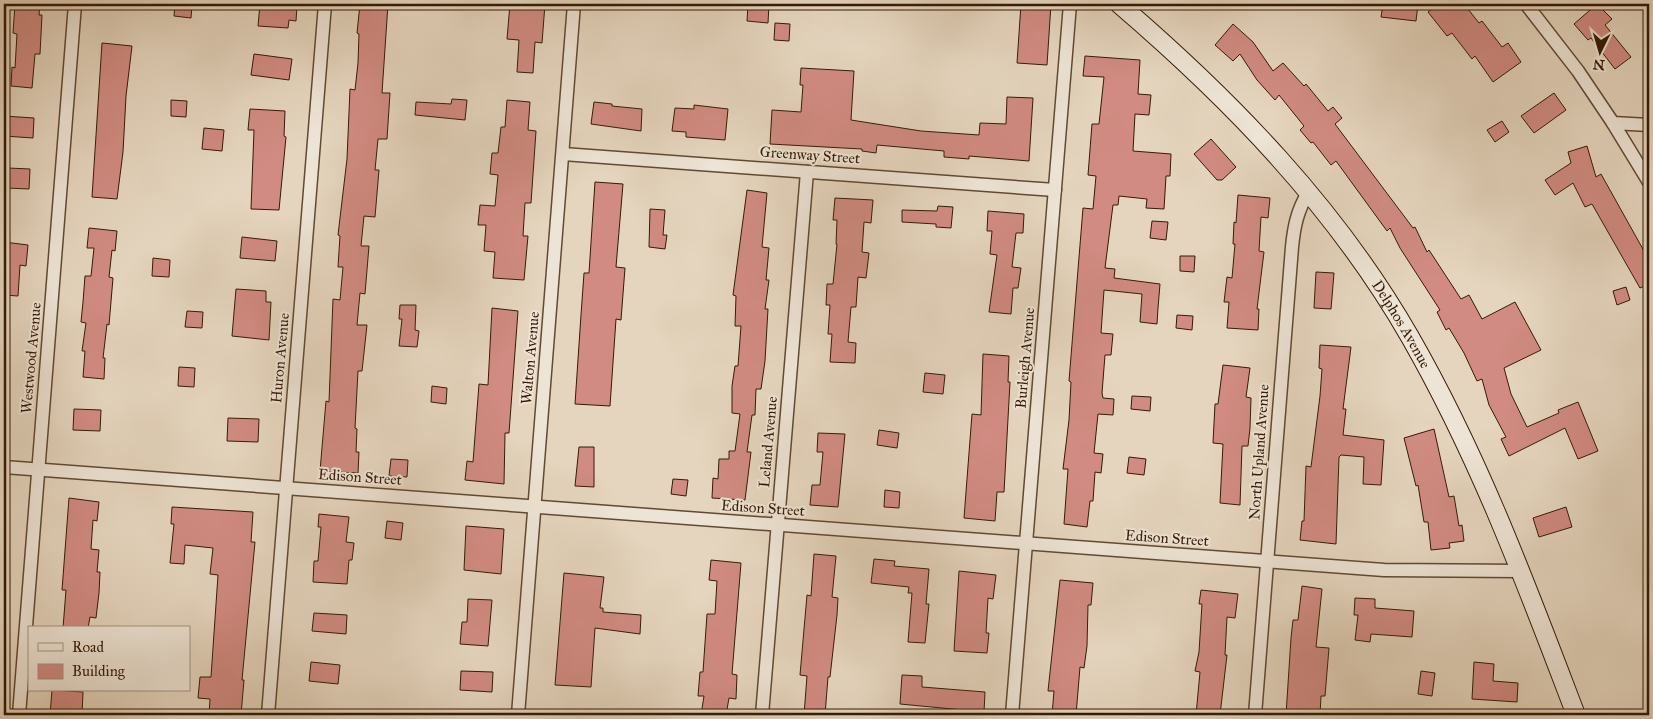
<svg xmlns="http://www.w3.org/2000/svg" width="1653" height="719" font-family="'IM FELL Great Primer',serif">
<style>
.building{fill:#d18b82;stroke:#351a05}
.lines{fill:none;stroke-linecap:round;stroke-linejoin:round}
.street-casing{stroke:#614933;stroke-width:15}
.secondary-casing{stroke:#351a05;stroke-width:20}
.street{stroke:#eee4d5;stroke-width:12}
.secondary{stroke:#eee4d5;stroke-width:18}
.labels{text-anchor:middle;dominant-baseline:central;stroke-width:4;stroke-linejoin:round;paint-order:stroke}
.street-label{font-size:15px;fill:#351a05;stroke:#eee4d5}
</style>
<rect width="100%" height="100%" fill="#e5d5be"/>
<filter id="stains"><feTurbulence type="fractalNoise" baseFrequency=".004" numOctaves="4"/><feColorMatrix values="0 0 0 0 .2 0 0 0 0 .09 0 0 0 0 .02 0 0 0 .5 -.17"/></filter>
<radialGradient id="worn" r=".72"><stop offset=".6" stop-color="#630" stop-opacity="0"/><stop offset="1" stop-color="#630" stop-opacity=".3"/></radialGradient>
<g class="building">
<path d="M15 4H40L39 15H42L40 54H35L32 88 11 86 12 67 15 68 17 34 13 33Z"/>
<path d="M175 4 192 5 191 18 174 16Z"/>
<path d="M260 4 297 6 296 21 289 20 288 28 258 26Z"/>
<path d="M360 4H388L382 93H390L387 139H378L375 170H379L375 217 364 216 361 246H369L365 294 360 293 357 325H367L362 371H358L355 428 357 429 356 452H359L358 473 320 471 326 401 329 402 333 299 340 300 343 267H338L340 236 338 235 347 159 350 89 355 90 358 63 359 34 357 33Z"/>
<path d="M510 4H545L542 43 535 42 533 73 517 72 519 40 507 39Z"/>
<path d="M748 4H769L768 23 747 21Z"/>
<path d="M1021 4H1051L1047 65 1017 63Z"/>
<path d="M1383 4H1418L1416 21 1381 17Z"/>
<path d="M1438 4H1464L1479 23 1482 21 1502 47 1508 43 1521 62 1493 82 1475 56 1472 59 1452 33 1447 36 1428 12Z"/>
<path d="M1597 4 1612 19 1605 25 1631 57 1615 69 1591 38 1588 40 1574 24Z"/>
<path d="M775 23 790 24 789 41 774 40Z"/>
<path d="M1233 24 1253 42 1273 71 1283 63 1304 86 1306 84 1328 111 1333 107 1342 118 1335 124 1413 228 1415 227 1427 252 1429 250 1461 299 1469 295 1482 319 1515 302 1541 350 1504 368 1511 394 1527 427 1559 413 1558 410 1578 402 1598 451 1578 459 1565 428 1509 456 1501 439 1506 437 1489 405 1482 379 1477 381 1464 353 1449 328 1446 330 1437 312 1440 310 1400 248 1390 228 1387 231 1336 161 1331 165 1313 142 1311 143 1300 130 1304 126 1279 95 1275 100 1257 80 1240 54 1233 61 1215 45Z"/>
<path d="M102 43 132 46 126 96 123 152 117 199 92 197Z"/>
<path d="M254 54 292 59 289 80 251 75Z"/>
<path d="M1085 56 1140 60 1138 94 1151 95 1149 115 1135 114 1133 151 1171 154 1170 176H1166L1164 209 1146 208 1147 199 1119 196 1118 205H1113L1105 268 1115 269 1114 278 1160 284 1158 308 1157 324 1140 322 1142 294 1104 290 1101 333 1113 334 1111 355H1105L1102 393 1103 398 1114 399 1113 415 1098 414 1094 453 1103 454 1101 473 1095 472 1093 501H1090L1087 527 1064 524 1068 469H1063L1069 420 1071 382 1069 381 1083 208 1093 209 1096 176 1088 175 1092 124H1099L1104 77 1083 76Z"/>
<path d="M801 68 854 71 851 120 921 131 979 135 980 123 1006 124 1007 97 1033 98 1029 161 969 156V159L944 157V151L877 145 876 153 862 151V149L770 144 772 110 801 112 803 85H800Z"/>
<path d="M1554 93 1566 110 1534 133 1521 116Z"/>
<path d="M452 99 467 100 465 120 415 115 416 102 451 104Z"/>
<path d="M171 100 187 101 186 117 171 116Z"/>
<path d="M507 100 530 102 528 130 536 131 531 203H525L523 236H528L524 280 493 278 495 252 484 251 486 225H478L480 205 495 206 498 175 490 174 492 153H498L501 127H505Z"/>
<path d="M594 102 612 104V106L642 109 641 131 591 124Z"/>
<path d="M694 105 728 109 725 140 686 137V132L672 131 675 108 694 109Z"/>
<path d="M250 109 285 111 284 136 286 137 279 210 251 209 254 130H248Z"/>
<path d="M4 116 34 118 33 138 4 136Z"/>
<path d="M1502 121 1509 132 1495 142 1487 130Z"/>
<path d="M204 128 224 130 222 151 202 149Z"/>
<path d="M1211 139 1236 167 1222 180H1217L1194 154Z"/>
<path d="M1587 146 1596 177 1601 174 1649 260V284L1640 288 1592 204 1585 207 1573 183 1555 195 1545 180 1571 163 1568 152Z"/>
<path d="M8 168 30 169 29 189 7 188Z"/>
<path d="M595 182 623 184 616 267 625 268 621 320 616 319 610 406 575 404 581 315 584 273H589Z"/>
<path d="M747 190 767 193 762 247 769 248 766 280H769L765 309H768L765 361 761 389H756L755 415H752L747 452H751L745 500 712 498 713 478 718 479 719 459H729V451H735L740 414 732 413V386L735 366H738L741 326H735L736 296 733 295Z"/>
<path d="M1238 195 1270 198 1268 218 1261 217 1259 251 1264 252 1257 309H1259L1258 330 1227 328 1229 302H1224L1227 277 1232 278 1235 244H1233L1234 222 1236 223Z"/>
<path d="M835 198 873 200 871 223 864 222 862 252 869 253 866 278 858 277 856 307H851L848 342 856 343 855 363 830 362 832 334H828L830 305H826L827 284H833L837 244H836L837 220H833Z"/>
<path d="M938 206 953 207 951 228 936 227V224L902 222V210L937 211Z"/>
<path d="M650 209 665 210 663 235H667L665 249 649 247Z"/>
<path d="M988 211 1024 214 1023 233H1016L1012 267 1021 268 1018 288H1013L1011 314 989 312 997 255 990 254 992 231H987Z"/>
<path d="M1152 221 1168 222 1166 240 1150 238Z"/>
<path d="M89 228 117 231 115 251 112 250 109 277 113 278 109 325 107 324 103 358H105L104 379 83 377 85 351H82L86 323 81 322 83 302 85 276H91L94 248H87Z"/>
<path d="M242 237 277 241 275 261 240 258Z"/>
<path d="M4 242 28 245 26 266 20 265 18 296 4 295Z"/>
<path d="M1180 256H1195L1194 272 1180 271Z"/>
<path d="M153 258 170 260 169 277 152 276Z"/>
<path d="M1316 272 1334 273 1331 309 1314 308Z"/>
<path d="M1626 287 1630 300 1617 305 1613 291Z"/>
<path d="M236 289 266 291V302H271L269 340 232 336Z"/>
<path d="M400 305H416L415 330 419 331 417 347 399 346 402 319H399Z"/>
<path d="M492 308 518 311 509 433H505L504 484 465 480 467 461 473 462 479 384 488 385Z"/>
<path d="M187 311 203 312 202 328 185 327Z"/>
<path d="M1177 315 1193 316 1192 330 1176 328Z"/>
<path d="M1320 345 1351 347 1343 409H1346L1343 435 1384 440 1381 485 1363 484 1364 457 1341 455 1339 457 1336 544 1300 540 1302 521H1304L1306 466 1311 467 1320 396 1322 369 1319 368Z"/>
<path d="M983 354 1009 356 1008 382H1010L1004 492H997L995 521 964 518 972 414 981 415Z"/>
<path d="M1223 365 1250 368 1246 397 1251 398 1250 428 1248 446H1242L1240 505 1220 503 1223 444 1213 443 1215 404H1218Z"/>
<path d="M179 367 195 368 194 387 178 386Z"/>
<path d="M925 373 945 375 943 394 923 392Z"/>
<path d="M432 386 447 388 446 404 431 402Z"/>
<path d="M1132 396 1151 397 1150 411 1131 409Z"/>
<path d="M74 409 101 410 100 431 73 430Z"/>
<path d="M228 418 259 419 258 442 227 441Z"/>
<path d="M1434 429 1449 497 1454 496 1459 526 1462 525 1464 541 1449 543 1450 548 1431 550 1428 522H1424L1418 485 1416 486 1404 438Z"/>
<path d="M879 430 899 433 897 448 877 445Z"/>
<path d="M818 433 845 434 838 507 810 505 812 485H820L823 452H817Z"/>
<path d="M579 447H594V487L575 486Z"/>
<path d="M1129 457 1146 459 1144 475 1127 473Z"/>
<path d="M391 459 408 460 407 477 389 476Z"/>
<path d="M673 479 688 480 686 496 671 494Z"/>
<path d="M885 490 900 492 899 508 884 507Z"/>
<path d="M69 498 99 502 97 521 93 520 91 549 99 550 97 572H100L99 593 96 618 90 617 88 628H63L66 590H62Z"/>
<path d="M172 507 253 512 251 542H255L242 680H244L241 715H209L210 699 198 698 200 677H211L218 575 210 574 213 548 185 545 184 564 170 563 174 524H171Z"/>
<path d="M1566 507 1572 527 1539 537 1533 518Z"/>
<path d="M319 514 349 517 346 542 354 543 352 560H349L347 584 313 582 314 561H318L321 527H318Z"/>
<path d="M387 521 403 523 401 540 385 538Z"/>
<path d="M466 526 504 529 501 574 464 570Z"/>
<path d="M814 554 836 556 832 597 838 598 837 615 830 677H828L825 715H804L807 676 800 675 807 595 811 596Z"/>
<path d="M874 559 895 561 894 566 929 569 926 604H929L925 643 908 642 912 593H908L909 587 871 583Z"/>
<path d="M711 560 741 563 732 674 737 675 736 699 729 698 726 715H701L704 696H698L700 672H703L707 614H715L717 581 709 580Z"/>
<path d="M959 571 996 575 993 599 988 598 986 633H989L987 653 954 651Z"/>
<path d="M564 573 604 577 600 608H603V612L641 615 640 634 595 628 591 687 555 685Z"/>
<path d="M1060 580 1093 583 1091 605H1088L1087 646 1084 668 1080 667 1076 715H1052L1054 691H1048Z"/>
<path d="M1302 586 1322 589 1316 647 1329 648 1325 696H1321L1320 715H1286L1291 638 1293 620H1298Z"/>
<path d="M1201 590 1238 594 1235 618 1227 617 1225 655H1227L1220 715H1196L1200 672 1195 671 1199 652 1202 604H1199Z"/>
<path d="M1355 598 1375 599V608L1414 611 1412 637 1371 634 1370 642 1355 640 1358 615H1354Z"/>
<path d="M468 599 492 600 488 646 460 644 462 622H467Z"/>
<path d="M314 613 347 615 346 634 312 631Z"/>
<path d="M311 662 340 665 338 684 309 681Z"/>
<path d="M1474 662 1494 664 1493 681 1518 683 1517 702 1472 699Z"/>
<path d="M461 671 493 672 492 692 460 690Z"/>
<path d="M1421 671 1435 673 1432 696 1418 694Z"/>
<path d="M902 675 922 676V687L985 692 984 712 900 704Z"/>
<path d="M52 690 83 692 82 715H50Z"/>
</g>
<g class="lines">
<g class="street-casing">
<g id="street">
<path d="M1526 4 1578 71 1613 123 1649 125"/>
<path d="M1613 123 1649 182"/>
<path d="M563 154 1055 190"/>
<path d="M4 467 1384 570 1521 571"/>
<path d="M19 715 75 4"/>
<path d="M268 715 325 4"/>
<path d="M518 715 574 4"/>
<path d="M762 715 807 172"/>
<path d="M1012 715 1070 4"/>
<path d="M1255 715 1292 247C1294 227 1297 211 1308 193"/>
</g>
</g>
<g class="secondary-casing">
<g id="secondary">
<path id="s1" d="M1119 4C1231 100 1336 208 1410 337 1480 459 1526 584 1576 715"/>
</g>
</g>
<use href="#street" class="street"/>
<use href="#secondary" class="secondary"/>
</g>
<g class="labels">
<g class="street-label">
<text transform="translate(810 155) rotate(4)">Greenway Street</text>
<text stroke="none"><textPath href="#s1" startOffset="429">Delphos Avenue</textPath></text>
<text transform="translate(31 358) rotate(-85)">Westwood Avenue</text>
<text transform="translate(280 358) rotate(-85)">Huron Avenue</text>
<text transform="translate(530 358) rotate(-85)">Walton Avenue</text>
<text transform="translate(1025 358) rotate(-85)">Burleigh Avenue</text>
<text transform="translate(768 442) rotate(-85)">Leland Avenue</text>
<text transform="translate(1259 452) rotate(-86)">North Upland Avenue</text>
<text transform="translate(360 477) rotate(4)">Edison Street</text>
<text transform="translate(763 508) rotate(4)">Edison Street</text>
<text transform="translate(1167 538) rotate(4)">Edison Street</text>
</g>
</g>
<rect width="1653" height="719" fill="none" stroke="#e5d5be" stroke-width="20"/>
<rect x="5" y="5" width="1643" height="709" fill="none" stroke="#351a05" stroke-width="2.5"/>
<rect x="10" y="10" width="1633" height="699" fill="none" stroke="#351a05"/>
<rect x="28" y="626" width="162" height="65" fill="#eee4d5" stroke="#a49382"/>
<rect x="38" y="643" width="25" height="8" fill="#eee4d5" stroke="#a49382"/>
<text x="72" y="652" font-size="15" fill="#351a05">Road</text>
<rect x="38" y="664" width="25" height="15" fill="#d18b82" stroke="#a49382"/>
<text x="72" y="676" font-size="15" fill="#351a05">Building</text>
<g transform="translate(1600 52) rotate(185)" stroke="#eee4d5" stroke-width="4" paint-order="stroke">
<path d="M0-4L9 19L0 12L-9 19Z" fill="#351a05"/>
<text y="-8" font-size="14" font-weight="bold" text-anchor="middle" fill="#351a05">N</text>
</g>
<rect width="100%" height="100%" filter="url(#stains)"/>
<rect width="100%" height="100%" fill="url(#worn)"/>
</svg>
